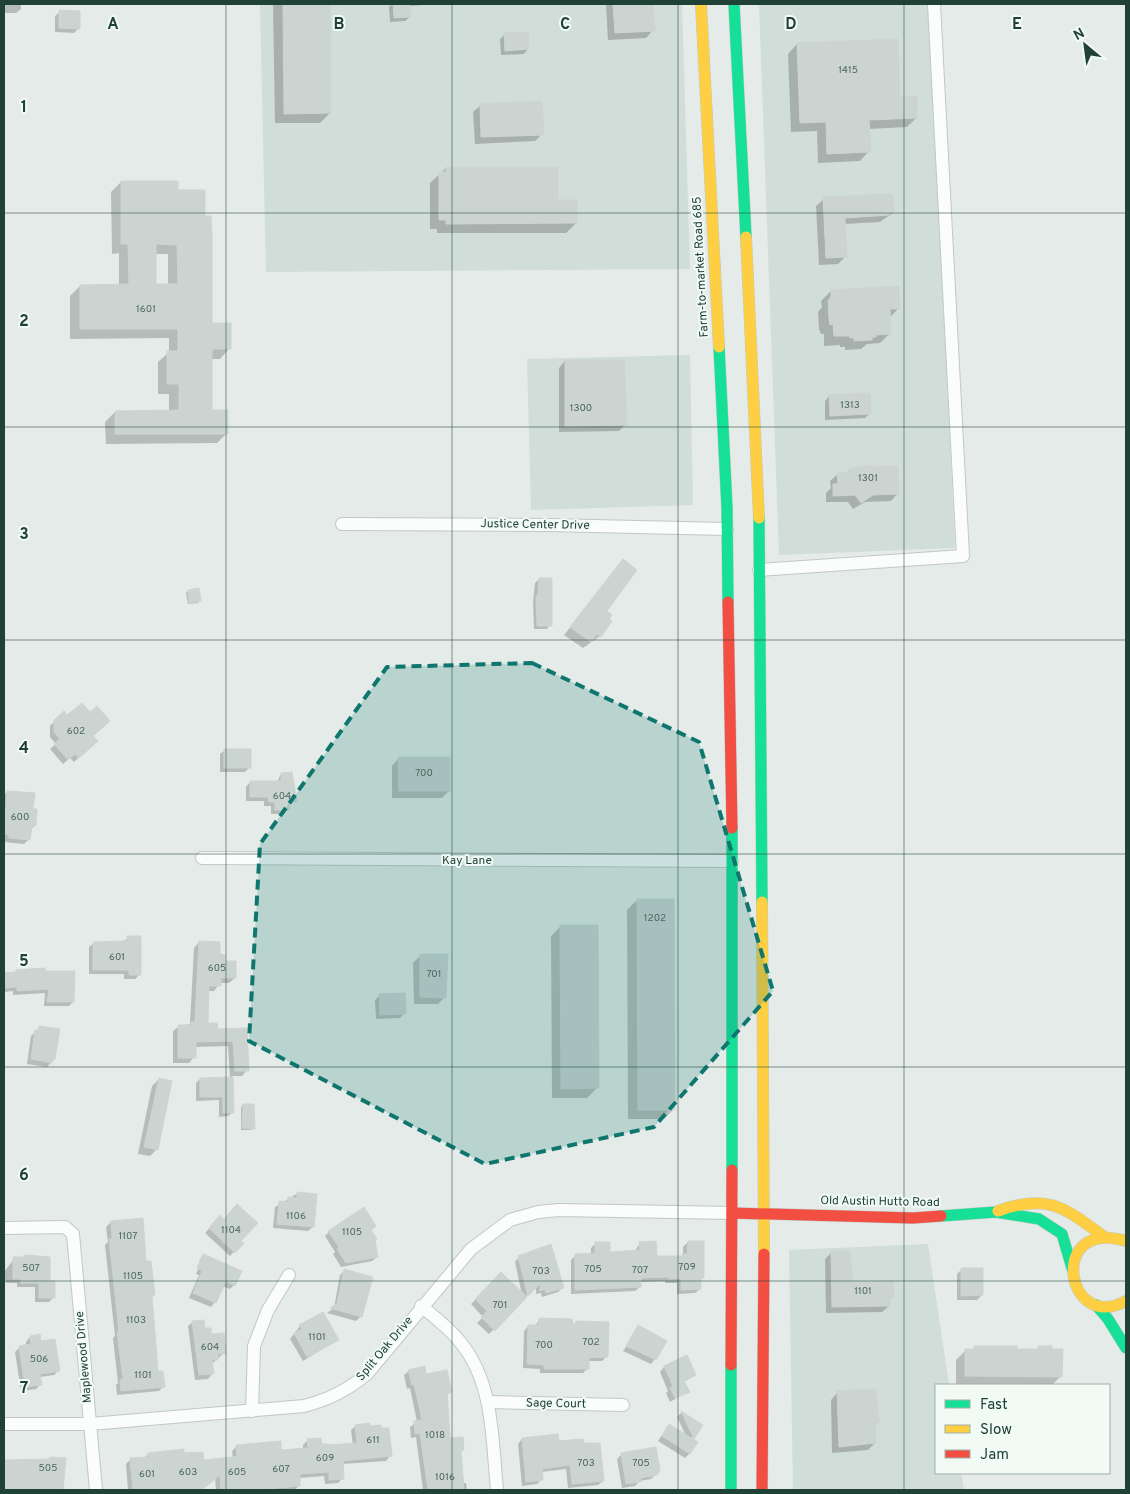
<svg xmlns="http://www.w3.org/2000/svg" width="1130" height="1494" font-family="Overpass,sans-serif">
<style>
.built{fill:#d1ddd8}
.shadow{fill:#0003;fill-rule:evenodd}
.building{fill:#ccd4d1;stroke:#cdd4d1;fill-rule:evenodd}
.lines{fill:none;stroke-linecap:round;stroke-linejoin:round}
.street-casing{stroke:#c1c8c5;stroke-width:14}
.fast-casing{stroke:#bfc9c5;stroke-width:12}
.slow-casing{stroke:#bfc9c5;stroke-width:12}
.jam-casing{stroke:#bfc9c5;stroke-width:12}
.street{stroke:#fbfcfc;stroke-width:12}
.fast{stroke:#16e098;stroke-width:11}
.slow{stroke:#ffcf43;stroke-width:11}
.jam{stroke:#f24e42;stroke-width:11}
.marked{fill:#0f766e;fill-opacity:0.2;stroke:#0f766e;stroke-width:4;stroke-dasharray:10 6;stroke-linejoin:round}
.grid{fill:none;stroke:#1f4136;stroke-width:1;stroke-opacity:0.55}
.labels{text-anchor:middle;dominant-baseline:central;stroke-width:4;stroke-linejoin:round;paint-order:stroke}
.number-label{font-size:10px;fill:#4b665e}
.street-label{font-size:12px;fill:#1f4136;stroke:#f2faf6}
.grid-label{font-size:16px;text-anchor:middle;font-weight:bold;fill:#1f4136;stroke:#f2faf6;stroke-width:4;stroke-linejoin:round;paint-order:stroke}
</style>
<rect width="100%" height="100%" fill="#e4ebe8"/>
<g class="built">
<path d="M260 4H682L690 269 266 272Z"/>
<path d="M759 4H929L955 548 779 555Z"/>
<path d="M690 355 693 505 531 510 527 359Z"/>
<path d="M928 1244 949 1385H936V1473H961L964 1490H793L789 1250Z"/>
</g>
<g class="shadow">
<path d="M4 4H21V9L16 13H4Z"/>
<path d="M273 4H328L330 113 320 123H275Z"/>
<path d="M392 4H440L409 6 410 17 405 21 390 22 389 7Z"/>
<path d="M606 4H652L653 30 646 38 608 40Z"/>
<path d="M60 12 79 28 74 33 55 32V16Z"/>
<path d="M504 35 528 49 524 54 501 55 500 39Z"/>
<path d="M797 44 899 98 916 118 907 127 868 129 869 151 860 161 818 163 817 131 791 132 788 54Z"/>
<path d="M481 105 542 134 535 141 475 144 473 112Z"/>
<path d="M446 168 557 202 576 223 566 233H437V229H430V183Z"/>
<path d="M121 182 177 191 204 218 210 324 229 349 220 359H210L211 412 227 433 217 443 106 444 105 422 115 412H169V394H158V362L169 352V338L70 339V296L80 286H119V253L112 254 111 192ZM155 254H168V285H155Z"/>
<path d="M824 199 893 213 880 222 844 224 845 257 838 264 819 265 816 206Z"/>
<path d="M831 291 899 308 889 318 890 333 880 343 867 344 861 349 845 350V347H840V345L824 346V334H821L819 329 818 312 822 307 821 301Z"/>
<path d="M565 361 625 425 619 431 559 432V368Z"/>
<path d="M829 396 869 414 865 418 825 420V401Z"/>
<path d="M850 469 898 493 891 501 865 502 853 509 848 502H826V493L831 488 830 481 838 474H845Z"/>
<path d="M623 561 600 636 583 648 564 635Z"/>
<path d="M539 579 550 625 547 629H534L533 601 535 583Z"/>
<path d="M188 591 199 601 198 603 188 604 186 593Z"/>
<path d="M55 721 91 736 92 746 74 762 70 758 63 764 50 749 56 744 50 737V726Z"/>
<path d="M225 750 250 767 245 772H220V754Z"/>
<path d="M399 758 449 791 442 798H392V766Z"/>
<path d="M281 774 295 801 288 806 284 814H271V806H264V801H246V787L250 782H277Z"/>
<path d="M7 792 32 810 35 825 30 830 29 839 24 844 4 842V795Z"/>
<path d="M637 900 674 1109 664 1119H628L627 910Z"/>
<path d="M561 926 597 1088 587 1098H552L551 936Z"/>
<path d="M128 938 140 974 135 979H124V974H89V947L94 943 123 942Z"/>
<path d="M199 942 218 956 235 978 229 983H220L214 991H208L206 1025 217 1030 245 1029 247 1070 242 1076H232L233 1112 228 1116 219 1117V1100L196 1101V1083L200 1079 230 1078 228 1046 194 1047V1057L189 1063H173V1031L179 1026 190 1024 194 948Z"/>
<path d="M421 955 445 997 438 1004H414L413 963Z"/>
<path d="M16 971 44 972 73 1002 69 1006H44L45 993 13 995V991L4 992V974H13Z"/>
<path d="M380 995 405 1013 400 1018 376 1019 375 1000Z"/>
<path d="M40 1028 54 1059 47 1067 27 1064 31 1036Z"/>
<path d="M159 1079 157 1149 150 1156 138 1154 152 1086Z"/>
<path d="M243 1105 253 1128 251 1130H241V1107Z"/>
<path d="M298 1193 313 1227 308 1231 273 1228 275 1207Z"/>
<path d="M220 1217 242 1243 230 1256 205 1233Z"/>
<path d="M111 1222 145 1263 153 1295 151 1297 157 1372 163 1387 159 1391 117 1395 116 1385 118 1383 113 1338 115 1336 105 1245 108 1242 106 1227Z"/>
<path d="M370 1231 377 1257 372 1261 341 1267 333 1254 335 1252 325 1236 329 1232Z"/>
<path d="M688 1242 703 1277 700 1281V1289L695 1293 677 1294V1283H665V1281L640 1282V1287L635 1291 571 1294V1260L576 1255 591 1254V1248L595 1244 608 1253 635 1251 640 1243 656 1258 681 1257 683 1255V1247Z"/>
<path d="M832 1252 852 1283 892 1297 889 1300V1306L882 1312 826 1313 825 1259Z"/>
<path d="M203 1256 234 1285 230 1289 222 1286 215 1302 211 1307 189 1298 199 1275 196 1274 202 1260H199Z"/>
<path d="M519 1257 562 1288 558 1292 542 1297 541 1293 536 1294V1286L489 1334 477 1323 483 1317 471 1304 501 1274 522 1295 515 1262Z"/>
<path d="M14 1259 49 1282 54 1297 49 1302H35V1287H17V1283H6L4 1272Z"/>
<path d="M962 1269 982 1295 977 1300H957V1274Z"/>
<path d="M345 1270 361 1316 356 1321 327 1313 334 1308 340 1275Z"/>
<path d="M540 1319 573 1326 576 1323 607 1356 602 1361H588L587 1369 583 1373H540V1369L523 1368 524 1331 528 1326H535Z"/>
<path d="M193 1322 210 1335 224 1353 212 1364V1374L208 1379 195 1380 188 1326Z"/>
<path d="M300 1326 337 1340 303 1361 290 1339Z"/>
<path d="M639 1327 655 1359 651 1364 623 1351Z"/>
<path d="M39 1336 40 1342 59 1370 54 1375 40 1377 41 1384 36 1389 21 1391 15 1352 20 1347 26 1346V1342L30 1337Z"/>
<path d="M975 1347 1036 1350 1039 1347 1061 1350V1376L1052 1385H956V1360L966 1350H972Z"/>
<path d="M686 1357 695 1375 684 1382 688 1391 670 1402 666 1393 668 1391 660 1372 664 1367Z"/>
<path d="M409 1371 425 1376 451 1391 446 1396 449 1439 462 1450 460 1452 462 1483H466L467 1490H423L416 1437 411 1438 410 1427 417 1422 410 1388 407 1389 404 1375Z"/>
<path d="M838 1392 878 1421 874 1425 875 1443 868 1450 832 1453 831 1400Z"/>
<path d="M681 1413 701 1425 691 1439 690 1453 685 1458 658 1441 669 1425 686 1436 677 1417Z"/>
<path d="M356 1426 390 1456 386 1461 342 1464 343 1478 338 1483 325 1484 324 1476 299 1478V1485L295 1490H216L215 1478 201 1490H128L126 1464 131 1459 145 1458 148 1454 183 1455 203 1461 233 1458 232 1451 237 1446 280 1451 303 1449V1445L308 1440 327 1447 353 1445 351 1430Z"/>
<path d="M522 1439 558 1442 603 1481 598 1485 568 1488 566 1469 541 1472 542 1479 537 1484 522 1486 518 1444Z"/>
<path d="M622 1454 656 1474 651 1479 640 1481 635 1486 622 1488 617 1459Z"/>
<path d="M65 1459 62 1490H4V1461Z"/>
</g>
<g class="building">
<path d="M283 4H330L331 113 284 114Z"/>
<path d="M393 4H410L411 17 394 18Z"/>
<path d="M613 4H653L655 31 615 33Z"/>
<path d="M59 10 80 11V29L59 28Z"/>
<path d="M528 32 529 49 505 51 504 33Z"/>
<path d="M898 39 900 97 917 96V118L869 120 871 152 827 154 826 122 800 123 797 43Z"/>
<path d="M542 101 544 135 481 137 480 104Z"/>
<path d="M446 167H558V200H577V223L446 224V220H439V172H446Z"/>
<path d="M121 181H178V190H205V216H211L212 237V323H231V349H212V410H228V434H115V411L179 410V384H167V351H178V329H80V285L129 284 128 244H121ZM156 244 177 245 178 284H156Z"/>
<path d="M889 194 893 195 894 213H889V215L845 218 847 257 826 258 823 197Z"/>
<path d="M899 286 900 309H890L891 334 876 335V337H872V340L854 341V338H850V336H834L833 324 830 325 829 319 828 301 831 296V290Z"/>
<path d="M565 360H624L627 425 565 426Z"/>
<path d="M870 393 871 414 830 416 829 395Z"/>
<path d="M873 465 874 467 898 466 899 494 873 495 861 503 855 495 833 496V484H838L837 473 849 472V468Z"/>
<path d="M623 559 637 570 607 611 612 615 609 619 612 621 601 637 597 634 591 642 570 627Z"/>
<path d="M539 578H552V626H537L536 596H538Z"/>
<path d="M199 588 201 601 189 603 188 590Z"/>
<path d="M82 703 90 712 97 706 110 721 93 736 98 741 79 758 75 754 68 760 54 744 60 739 54 732V720L64 711 67 715Z"/>
<rect x="224" y="749" width="27" height="19"/>
<path d="M398 757H450V791H399Z"/>
<path d="M292 772 297 802H289V810H275V802H269L268 797H250V781H281V773Z"/>
<path d="M7 791 35 793 33 809H37L36 826H32L30 840 9 838V835L4 834Z"/>
<path d="M637 899H674L675 1110H638Z"/>
<path d="M560 925H598L599 1088 561 1089Z"/>
<path d="M127 936H141V975H129V970H93V942L127 941Z"/>
<path d="M199 941 220 942V954L225 955V961H236V978H221V986H209L208 1023H217L218 1029 247 1028 249 1071H235L233 1041 196 1042V1058H178V1025H191V1022H195Z"/>
<path d="M420 954H448L446 998 420 997Z"/>
<path d="M45 968V971H75L74 1002H47L49 989 17 991V987L4 988V973L16 972V970Z"/>
<path d="M405 993 406 1014 380 1015 379 994Z"/>
<path d="M39 1026 60 1029 55 1059H53L52 1063 31 1059 35 1030H39Z"/>
<path d="M233 1077 234 1113H223V1097H200V1078Z"/>
<path d="M159 1078 172 1081 158 1150 144 1147Z"/>
<path d="M243 1104H254L255 1129 242 1128Z"/>
<path d="M297 1192 317 1194 314 1227 277 1224 279 1201 287 1202 288 1197 297 1198Z"/>
<path d="M237 1204 258 1223 241 1241 244 1243 235 1253 209 1228 220 1215 224 1219Z"/>
<path d="M364 1207 376 1226 371 1230 377 1239 375 1241 378 1257 346 1263 337 1249 339 1247 328 1231Z"/>
<path d="M143 1218 146 1261H151L155 1295H152L158 1371H163L165 1387 121 1391 120 1380 123 1379 117 1332H119L109 1239H112L111 1221Z"/>
<path d="M656 1241 657 1256H683L682 1254H687L688 1241H704V1278H701V1289L681 1290V1278L669 1279V1277L641 1278V1287L575 1290V1254L595 1253V1242H610V1252L640 1250 639 1242Z"/>
<path d="M551 1244 564 1288 546 1293 545 1289 540 1291V1284L528 1296 518 1256Z"/>
<path d="M831 1251H850L853 1282 893 1281 894 1297H890V1306L832 1307Z"/>
<path d="M203 1254 242 1271 235 1286 226 1281 216 1303 193 1293 202 1271 197 1268Z"/>
<path d="M24 1255 50 1257V1281H55V1298H39V1283H21V1279H13V1257H24Z"/>
<path d="M961 1268H983V1295L961 1296Z"/>
<path d="M344 1269 373 1277 362 1317 330 1308 337 1304Z"/>
<path d="M501 1272 527 1297 495 1331 481 1317 487 1311 475 1299Z"/>
<path d="M323 1312 339 1340 307 1357 294 1333 302 1329 299 1325Z"/>
<path d="M539 1318 572 1319 574 1326 576 1321 609 1322 608 1357 589 1358V1369H544V1365L527 1364 528 1325H539Z"/>
<path d="M204 1320 205 1328H211V1334L224 1333 226 1354H218V1360H212L214 1374 199 1375 192 1321Z"/>
<path d="M638 1325 667 1341 656 1360 626 1346Z"/>
<path d="M40 1334 41 1341 55 1339 60 1371 40 1374 42 1385 25 1387 19 1346 31 1344 30 1336Z"/>
<path d="M974 1346H1017V1349H1038V1346H1052V1349H1063L1062 1377 965 1376V1349H974Z"/>
<path d="M687 1355 696 1375 684 1381 690 1392 675 1398 670 1388 673 1386 664 1366Z"/>
<path d="M425 1366 426 1374 447 1370 452 1392 447 1393 450 1438 463 1437 464 1450 461 1451 464 1490H428L420 1433 415 1434 414 1421 422 1420 414 1384 412 1385 408 1370Z"/>
<path d="M876 1389 879 1422H875L876 1443 839 1447 837 1391Z"/>
<path d="M681 1411 703 1425 694 1439Z"/>
<path d="M370 1423V1426L381 1425V1428H389L392 1456 343 1461 344 1479 329 1480V1472L300 1474V1486L255 1490H221L220 1475 203 1489 133 1490 130 1458 148 1457V1453L184 1449V1453L203 1452 204 1460 232 1457 237 1456 236 1445 281 1441V1450L308 1448 307 1439 321 1438 322 1444H328V1445L357 1443 355 1425Z"/>
<path d="M669 1424 698 1442 690 1454 662 1436Z"/>
<path d="M558 1434 559 1441 583 1439 584 1443H600L604 1481 572 1484 570 1465 542 1469 543 1480 526 1482 522 1438Z"/>
<path d="M656 1447 660 1470 657 1475 641 1478V1482L626 1484 621 1453Z"/>
<path d="M50 1457 66 1458 63 1490H4V1460L50 1459Z"/>
</g>
<g class="lines">
<g class="street-casing">
<g id="street">
<path d="M342 524 548 525 727 529"/>
<path d="M759 570 963 556 934 4"/>
<path d="M202 858 732 861"/>
<path d="M4 1228 65 1227 73 1234 96 1490"/>
<path d="M421 1306C435 1317 450 1329 461 1343 494 1384 492 1440 497 1490"/>
<path d="M489 1402 623 1405"/>
<path d="M252 1411 254 1346 268 1310 289 1275"/>
<path d="M4 1424H90L304 1406C328 1400 348 1390 367 1374L471 1249 510 1220 538 1212 559 1210 732 1213"/>
</g>
</g>
<g class="fast-casing">
<g id="fast">
<path d="M734 4 746 237"/>
<path d="M719 347 727 508 728 602"/>
<path d="M759 518 762 902"/>
<path d="M732 1170V828"/>
<path d="M941 1216 996 1212 1039 1219 1062 1234 1072 1268"/>
<path d="M1096 1305 1108 1319 1126 1348"/>
<path d="M731 1490V1365"/>
</g>
</g>
<g class="slow-casing">
<g id="slow">
<path d="M701 4 719 347"/>
<path d="M746 237 759 518"/>
<path d="M762 902 764 1254"/>
<path d="M998 1211C1047 1193 1064 1207 1103 1236"/>
<path d="M1126 1241C1047 1217 1065 1334 1126 1301"/>
</g>
</g>
<g class="jam-casing">
<g id="jam">
<path d="M728 602 732 828"/>
<path d="M732 1213 913 1218 941 1216"/>
<path d="M731 1365 732 1170"/>
<path d="M762 1490 764 1254"/>
</g>
</g>
<use href="#street" class="street"/>
<use href="#fast" class="fast"/>
<use href="#slow" class="slow"/>
<use href="#jam" class="jam"/>
</g>
<path class="marked" d="M532 663 699 742 773 991 654 1127 485 1164 249 1041 260 844 387 667Z"/>
<path class="grid" d="M226 4V1490M452 4V1490M678 4V1490M904 4V1490M4 213H1126M4 427H1126M4 640H1126M4 854H1126M4 1067H1126M4 1281H1126"/>
<g class="labels">
<g class="number-label">
<text x="848" y="70">1415</text>
<text x="146" y="309">1601</text>
<text x="850" y="405">1313</text>
<text x="581" y="408">1300</text>
<text x="868" y="478">1301</text>
<text x="76" y="731">602</text>
<text x="424" y="773">700</text>
<text x="282" y="796">604</text>
<text x="20" y="817">600</text>
<text x="655" y="918">1202</text>
<text x="117" y="957">601</text>
<text x="217" y="968">605</text>
<text x="434" y="974">701</text>
<text x="296" y="1216">1106</text>
<text x="231" y="1230">1104</text>
<text x="352" y="1232">1105</text>
<text x="128" y="1236">1107</text>
<text x="687" y="1267">709</text>
<text x="31" y="1268">507</text>
<text x="593" y="1269">705</text>
<text x="640" y="1270">707</text>
<text x="541" y="1271">703</text>
<text x="133" y="1276">1105</text>
<text x="863" y="1291">1101</text>
<text x="500" y="1305">701</text>
<text x="136" y="1320">1103</text>
<text x="317" y="1337">1101</text>
<text x="591" y="1342">702</text>
<text x="544" y="1345">700</text>
<text x="210" y="1347">604</text>
<text x="39" y="1359">506</text>
<text x="143" y="1375">1101</text>
<text x="435" y="1435">1018</text>
<text x="373" y="1440">611</text>
<text x="325" y="1458">609</text>
<text x="586" y="1463">703</text>
<text x="641" y="1463">705</text>
<text x="48" y="1468">505</text>
<text x="281" y="1469">607</text>
<text x="188" y="1472">603</text>
<text x="237" y="1472">605</text>
<text x="147" y="1474">601</text>
<text x="445" y="1477">1016</text>
</g>
<g class="street-label">
<text transform="translate(701 267) rotate(-93)">Farm-to-market Road 685</text>
<text transform="translate(535 525) rotate(1)">Justice Center Drive</text>
<text x="467" y="861">Kay Lane</text>
<text transform="translate(880 1202) rotate(1)">Old Austin Hutto Road</text>
<text transform="translate(385 1349) rotate(-50)">Split Oak Drive</text>
<text transform="translate(84 1357) rotate(-95)">Maplewood Drive</text>
<text transform="translate(556 1404) rotate(1)">Sage Court</text>
</g>
</g>
<g class="grid-label">
<text x="113" y="29">A</text>
<text x="339" y="29">B</text>
<text x="565" y="29">C</text>
<text x="791" y="29">D</text>
<text x="1017" y="29">E</text>
<text x="24" y="112">1</text>
<text x="24" y="326">2</text>
<text x="24" y="539">3</text>
<text x="24" y="753">4</text>
<text x="24" y="966">5</text>
<text x="24" y="1180">6</text>
<text x="24" y="1393">7</text>
</g>
<rect width="1130" height="1494" fill="none" stroke="#1f4136" stroke-width="10"/>
<rect x="935" y="1384" width="175" height="90" fill="#f2faf6" stroke="#9eb0a9"/>
<rect x="945" y="1400" width="25" height="8" fill="#16e098" stroke="#9eb0a9"/>
<text x="980" y="1409" font-size="15" fill="#1f4136">Fast</text>
<rect x="945" y="1425" width="25" height="8" fill="#ffcf43" stroke="#9eb0a9"/>
<text x="980" y="1434" font-size="15" fill="#1f4136">Slow</text>
<rect x="945" y="1450" width="25" height="8" fill="#f24e42" stroke="#9eb0a9"/>
<text x="980" y="1459" font-size="15" fill="#1f4136">Jam</text>
<g transform="translate(1085 45) rotate(331)" stroke="#f2faf6" stroke-width="4" paint-order="stroke">
<path d="M0-4L9 19L0 12L-9 19Z" fill="#1f4136"/>
<text y="-8" font-size="14" font-weight="bold" text-anchor="middle" fill="#1f4136">N</text>
</g>
</svg>
